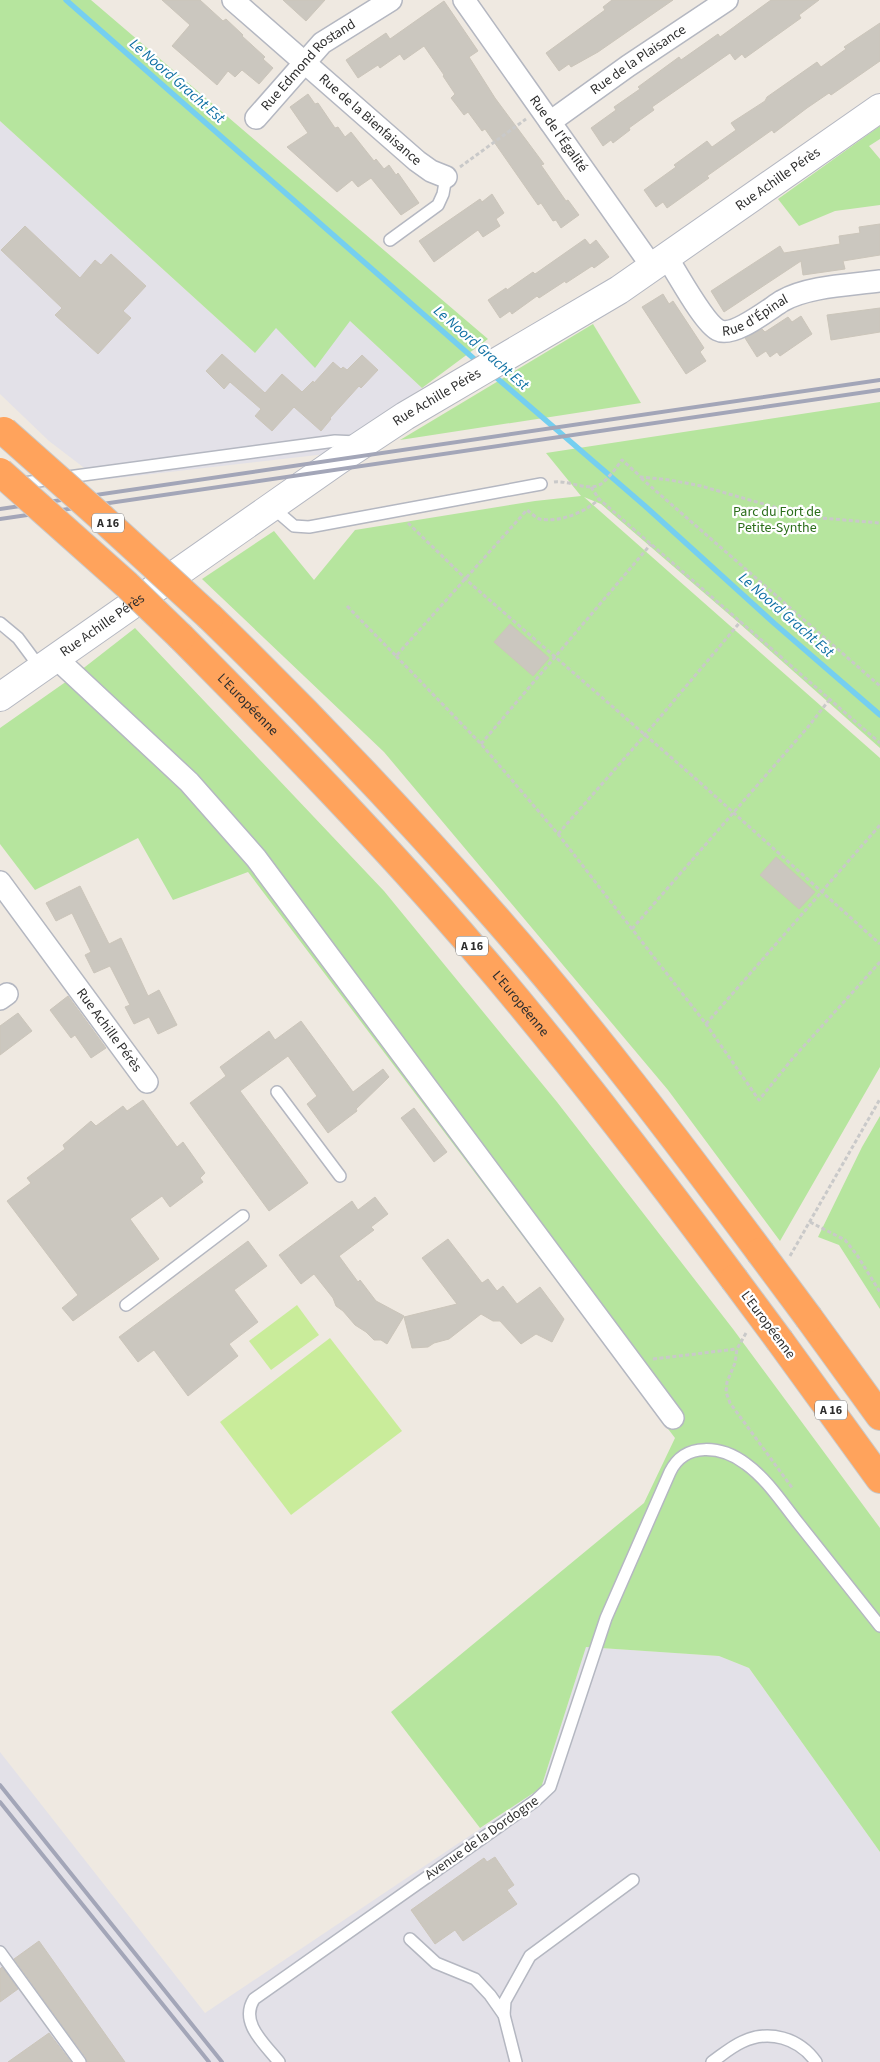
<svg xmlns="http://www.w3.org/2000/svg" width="880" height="2062" font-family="'Source Sans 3',sans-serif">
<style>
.industrial{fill:#e3e1e8}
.green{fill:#b6e59e}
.pitch{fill:#c9ec9a}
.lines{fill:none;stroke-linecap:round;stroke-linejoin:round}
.stream{stroke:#75cff0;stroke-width:5.5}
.building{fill:#cbc7bf;stroke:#cbc5ba}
.lane-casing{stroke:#b4b7c1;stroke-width:14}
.street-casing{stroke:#b4b7c1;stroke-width:24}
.secondary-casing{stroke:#b4b7c1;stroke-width:30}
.highway-casing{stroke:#c9c9c9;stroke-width:30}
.path{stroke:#c9c9c9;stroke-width:3;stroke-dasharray:4 2.5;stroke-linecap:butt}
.lane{stroke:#fff;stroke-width:11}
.street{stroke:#fff;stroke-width:21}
.secondary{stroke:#fff;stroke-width:28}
.highway{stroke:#ffa35c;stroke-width:28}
.rail{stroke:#a3a6b8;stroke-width:4}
.highway-bridge-casing{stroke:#c9c9c9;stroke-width:30;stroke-linecap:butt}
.highway-bridge{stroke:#ffa35c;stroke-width:28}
.labels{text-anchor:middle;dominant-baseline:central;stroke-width:4.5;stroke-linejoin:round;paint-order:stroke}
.shield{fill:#fff;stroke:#6d6d6d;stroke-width:1}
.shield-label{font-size:12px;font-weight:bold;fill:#2e2e2e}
.street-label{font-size:14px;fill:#2e2e2e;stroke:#fff}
.park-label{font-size:14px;fill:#2c6e1b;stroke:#fff}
.water-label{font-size:15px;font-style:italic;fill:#0d6fa3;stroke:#fff}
</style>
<rect width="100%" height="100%" fill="#efe9e1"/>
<g class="industrial">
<path d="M0 121 255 353 276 327 350 321 422 388 326 454 100 480 49 441 0 394Z"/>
<path d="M586 1647 719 1656 749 1668 880 1852V2062H0V1752L205 2013 541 1788Z"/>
</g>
<g class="green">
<path d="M0 0H91L488 339 422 388 350 321 315 368 276 328 255 353 0 121Z"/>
<path d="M880 126V139L869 146 880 159V205L835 211 799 226 778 199Z"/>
<path d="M593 324 641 403 400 440Z"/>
<path d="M880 402V748L739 623 601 504 584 497 880 758V1067L780 1241 668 1090 384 752 202 579 274 531 314 580 355 530 535 501 581 496 546 453Z"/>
<path d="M135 628 384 891 557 1102 733 1329 880 1528V1852L749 1668 719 1656 586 1647 541 1788 480 1828 391 1712 644 1503 675 1438 248 872 173 900 138 838 35 890 0 844V728L67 681Z"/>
<path d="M880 1116V1309L839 1245 818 1237 862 1147Z"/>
</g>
<g class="pitch">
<path d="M297 1305 319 1335 271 1370 249 1341Z"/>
<path d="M330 1338 402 1431 291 1515 220 1422Z"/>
</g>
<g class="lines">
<g class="stream">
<path d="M66 0 480 364"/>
<path d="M491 373 645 506 775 624 880 715"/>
</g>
</g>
<g class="building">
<path d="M162 0H200L223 21 226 19 243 35 242 36 265 57 263 59 273 68 259 84 242 70 235 77 228 71 217 85 172 46 190 25Z"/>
<path d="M283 0H325L306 21Z"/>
<path d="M612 0H673L598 52 571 67 569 64 559 71 546 53 605 10 603 7Z"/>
<path d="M771 0H819L799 15 801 18 745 58 742 54 735 60 730 53 652 107 654 110 629 128 630 130 613 143 611 140 603 146 591 128 616 110 614 107 640 89 638 87 679 57 681 60 718 34 720 37Z"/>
<path d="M444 1 478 51 469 57 495 98 544 164 541 165 566 201 568 200 579 215 561 228 556 220 553 221 541 203 538 205 485 129 482 131 468 112 464 115 451 98 455 94 443 76 444 75 424 46 404 60 400 54 380 68 378 65 358 78 346 60 386 33 390 39Z"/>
<path d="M880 23V61L831 95 829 93 807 108 774 133 772 130 707 176 709 178 667 208 663 202 656 207 644 190 676 167 674 165 707 141 712 147 736 130 731 123 765 101 767 97 817 62 821 67 846 49 844 47Z"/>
<path d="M308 94 315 104 318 103 335 128 338 127 345 137 351 132 374 161 376 159 384 169 389 165 396 175 398 173 419 203 401 215 371 178 358 187 352 180 337 192 287 147 308 133 290 107Z"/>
<path d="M492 194 504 213 496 219 500 226 483 237 478 230 434 262 419 241 480 199 482 202Z"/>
<path d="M880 224V255L843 261 845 269 803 275 801 261 724 312 711 291 780 246 784 253 840 244 839 236 860 233 859 227Z"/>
<path d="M25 226 80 278 95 260 101 265 111 254 146 286 123 311 131 318 98 354 55 315 62 308 1 250Z"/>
<path d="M585 239 590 245 596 240 609 257 594 268 592 266 566 283 565 281 539 298 537 296 512 314 510 311 500 318 488 300 506 288 507 290 533 272 535 274Z"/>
<path d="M663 294 669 304 673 301 704 348 700 352 706 361 686 374 642 307Z"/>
<path d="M880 308V332L831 340 827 315Z"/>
<path d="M801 316 812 334 780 356 777 352 770 357 766 351 757 357 745 338 762 329 765 332 788 317 792 322Z"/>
<path d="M222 354 265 393 282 374 302 392 313 381 314 383 333 362 341 369 343 367 347 370 362 355 378 370 361 388 359 386 330 418 331 419 321 431 294 407 272 431 255 416 261 409 230 382 224 389 206 371Z"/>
<path d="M510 624 549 658 533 676 494 642Z"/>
<path d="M776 857 815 892 799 909 760 875Z"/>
<path d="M80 886 109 944 121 938 148 996 159 990 177 1025 158 1034 149 1017 134 1024 125 1007 130 1005 110 966 94 973 85 955 91 952 72 913 56 921 46 903Z"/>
<path d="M68 996 106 1048 91 1058 75 1035 71 1038 50 1010Z"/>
<path d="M18 1013 32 1031 0 1055V1026Z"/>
<path d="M301 1021 353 1092 383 1069 389 1077 356 1109 357 1111 328 1133 307 1104 317 1096 288 1056 240 1091 308 1183 269 1211 190 1103 226 1076 220 1067 269 1031 275 1040Z"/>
<path d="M143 1100 177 1147 183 1142 205 1173 200 1178 203 1182 170 1207 162 1196 130 1219 159 1259 73 1321 62 1308 78 1295 7 1201 31 1183 27 1178 65 1149 63 1145 91 1121 96 1126 123 1106 127 1111Z"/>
<path d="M414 1108 447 1152 434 1162 401 1118Z"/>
<path d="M375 1197 388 1214 371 1227 374 1230 339 1256 358 1282 360 1280 376 1301 404 1316 387 1344 381 1340H374L366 1332 355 1325 343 1311 336 1306 333 1298 314 1274 301 1284 279 1255 352 1201 358 1210Z"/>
<path d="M448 1239 482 1283 488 1279 497 1291 503 1286 517 1304 540 1287 564 1319 552 1342 536 1334 521 1344 500 1321H493L481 1314 449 1339 434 1343 428 1347 412 1348 404 1317 457 1304 422 1258Z"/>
<path d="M248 1241 267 1266 234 1290 258 1322 229 1344 238 1356 188 1396 154 1350 138 1362 119 1337Z"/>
<path d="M495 1857 514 1885 507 1890 517 1904 463 1941 455 1930 435 1944 411 1910 484 1858 487 1862Z"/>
<path d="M39 1941 125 2062H87L86 2058 14 1959Z"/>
<path d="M2 1967 18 1989 0 2002V1969Z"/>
<path d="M49 2033 71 2062H8Z"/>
</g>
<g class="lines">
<g class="lane-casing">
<g id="lane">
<path d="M390 240 438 205 443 194 446 177"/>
<path d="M16 484 335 441 357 442"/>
<path d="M272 507 294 526 309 527 541 484"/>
<path d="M0 623 18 638 41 669"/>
<path d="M277 1092 340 1176"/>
<path d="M126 1305 243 1216"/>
<path d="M410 1939 436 1963 475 1979 490 1995 504 2015 516 2062"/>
<path d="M0 1952 80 2062"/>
<path d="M504 2015 505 2001 530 1956 633 1880"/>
<path d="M279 2062C265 2044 239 2023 254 1999L535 1801 550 1787 606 1618 670 1472C685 1441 722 1446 746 1464 767 1479 783 1504 799 1524 826 1558 853 1592 880 1626"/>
<path d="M712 2062C722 2055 731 2047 742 2042 769 2029 799 2038 816 2062"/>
</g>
</g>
<g class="street-casing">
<g id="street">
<path id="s1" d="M233 0 417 161 431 171 446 177"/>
<path id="s2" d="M464 0 653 268"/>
<path id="s3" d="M256 118 322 43 391 0"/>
<path id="s4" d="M550 122 628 66 727 0"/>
<path id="s5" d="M667 258C678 274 703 322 718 330 733 338 769 309 782 301 808 286 851 285 880 281"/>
<path d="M56 658 189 782 256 858 673 1418"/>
<path id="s6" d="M0 882 147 1082"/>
<path d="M0 999 7 994"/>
</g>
</g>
<g class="secondary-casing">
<g id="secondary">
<path id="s7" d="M0 697 340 459 405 416 619 290 880 108"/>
</g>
</g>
<g class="highway-casing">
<g id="highway">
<path d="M210 617C309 713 404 813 495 917 589 1024 675 1138 760 1252"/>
<path id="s8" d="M181 637C282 739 383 842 476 951 567 1057 651 1167 734 1279"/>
<path d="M809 1318 880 1416"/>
<path d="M780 1341 880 1479"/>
</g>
</g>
<g class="path">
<path d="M460 167 526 119"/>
<path d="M641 478 880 686"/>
<path d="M554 482C568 480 590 492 601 484 609 478 616 468 622 460L641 477 670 480 701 486 809 517 880 523"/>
<path d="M591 487 599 499 880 743"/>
<path d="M408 523 471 584 696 779 880 944"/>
<path d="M347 606 396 656 527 510C531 513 536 518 540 519 559 523 586 512 599 499"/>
<path d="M396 656 481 744 558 834 706 1024 759 1100 793 1058 880 962"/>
<path d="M481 744 651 544"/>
<path d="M558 834 645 735 741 621"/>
<path d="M632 929 808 727 830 699"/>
<path d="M706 1024 880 825"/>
<path d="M810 1222 845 1240 857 1255 880 1292"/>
<path d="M790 1256 880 1099"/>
<path d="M746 1333 737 1349 735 1363 727 1382 726 1392 730 1403 793 1489"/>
<path d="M653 1359 737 1349"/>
</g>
<use href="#lane" class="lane"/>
<use href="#street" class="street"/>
<use href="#secondary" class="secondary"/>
<use href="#highway" class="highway"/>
<g class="rail">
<path d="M0 509 880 380"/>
<path d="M0 519 880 390"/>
<path d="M0 1785 222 2062"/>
<path d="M0 1802 209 2062"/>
</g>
<g class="highway-bridge-casing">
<g id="highway-bridge">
<path d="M4 431 102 518 210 617"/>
<path d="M0 472 127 585 181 637"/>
<path d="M760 1252 809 1318"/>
<path d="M734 1279 780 1341"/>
</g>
</g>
<use href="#highway-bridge" class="highway-bridge"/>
</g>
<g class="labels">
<g class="shield">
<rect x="92" y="513.5" width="32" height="19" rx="4"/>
<rect x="456" y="936.5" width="32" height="19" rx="4"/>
<rect x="815" y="1400.5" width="32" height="19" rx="4"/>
</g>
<g class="shield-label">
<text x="108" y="523">A 16</text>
<text x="472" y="946">A 16</text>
<text x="831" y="1410">A 16</text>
</g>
<g class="street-label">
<text stroke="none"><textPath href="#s4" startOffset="108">Rue de la Plaisance</textPath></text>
<text stroke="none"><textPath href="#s3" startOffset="75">Rue Edmond Rostand</textPath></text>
<text stroke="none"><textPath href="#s1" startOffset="182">Rue de la Bienfaisance</textPath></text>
<text stroke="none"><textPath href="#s2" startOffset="164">Rue de l'Égalité</textPath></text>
<text stroke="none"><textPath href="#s7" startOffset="935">Rue Achille Pérès</textPath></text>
<text stroke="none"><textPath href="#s5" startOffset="130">Rue d'Épinal</textPath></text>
<text stroke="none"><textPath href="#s7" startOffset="530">Rue Achille Pérès</textPath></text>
<text stroke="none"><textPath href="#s7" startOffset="125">Rue Achille Pérès</textPath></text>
<text stroke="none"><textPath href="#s8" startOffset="95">L'Européenne</textPath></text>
<text stroke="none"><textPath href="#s8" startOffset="500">L'Européenne</textPath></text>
<text stroke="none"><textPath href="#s6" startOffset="184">Rue Achille Pérès</textPath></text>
<text transform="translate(768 1325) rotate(53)">L'Européenne</text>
<text transform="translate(482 1838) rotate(-35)">Avenue de la Dordogne</text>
</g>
<g class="park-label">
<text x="777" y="512">Parc du Fort de<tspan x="777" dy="16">Petite-Synthe</tspan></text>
</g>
<g class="water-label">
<text transform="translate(177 81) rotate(41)">Le Noord Gracht Est</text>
<text transform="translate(481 348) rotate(41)">Le Noord Gracht Est</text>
<text transform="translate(786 615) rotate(41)">Le Noord Gracht Est</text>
</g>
</g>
</svg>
